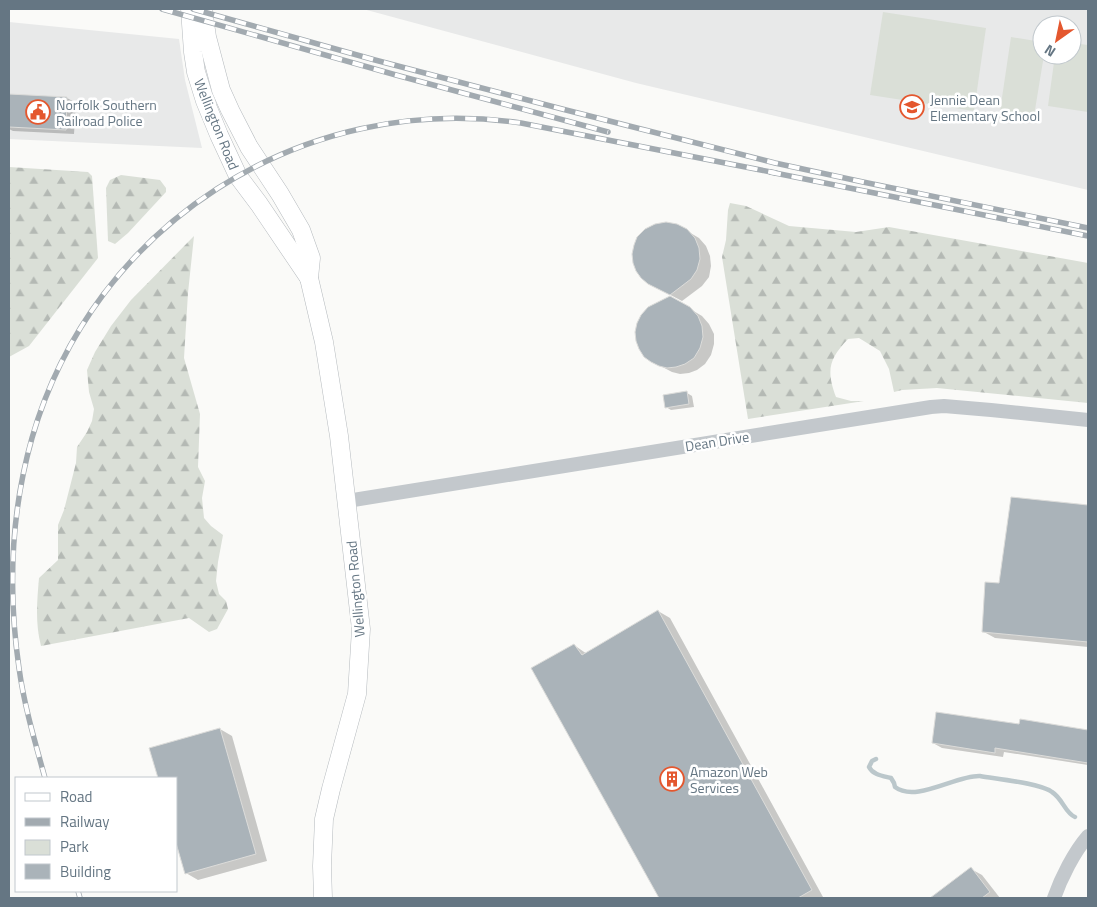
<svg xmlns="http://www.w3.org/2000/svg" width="1097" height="907" font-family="'Titillium Web',sans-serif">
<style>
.built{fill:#e8e9e9;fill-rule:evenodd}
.forest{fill:url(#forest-firs)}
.park{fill:#dadfd7}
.shadow{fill:#0003}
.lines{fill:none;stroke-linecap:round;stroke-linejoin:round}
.stream{stroke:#bbc7cb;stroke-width:4.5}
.building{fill:#aab3b9;stroke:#dcdcda}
.major-casing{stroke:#b5babe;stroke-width:19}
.minor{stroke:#c3c8cc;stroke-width:14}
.major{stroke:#fff;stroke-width:18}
.rail-casing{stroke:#a2aab0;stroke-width:5.5}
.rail{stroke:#fff;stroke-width:4;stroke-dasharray:11;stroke-linecap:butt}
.labels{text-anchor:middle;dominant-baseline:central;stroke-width:5;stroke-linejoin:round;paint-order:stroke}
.poi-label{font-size:14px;fill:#657683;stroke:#fff;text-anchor:start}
.street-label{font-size:14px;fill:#657683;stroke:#fff}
</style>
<defs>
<pattern id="forest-firs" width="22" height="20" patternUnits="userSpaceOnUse" patternTransform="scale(1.25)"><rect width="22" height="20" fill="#dadfd7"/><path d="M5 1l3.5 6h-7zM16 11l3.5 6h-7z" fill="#b4b9b4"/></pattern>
</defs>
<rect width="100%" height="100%" fill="#fafaf8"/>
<g class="built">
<path d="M363 9H1088V190L636 83ZM1042 25H1072V55H1042Z"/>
<path d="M9 22 179 39 185 80 202 148 9 139Z"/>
</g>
<g class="forest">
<path d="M9 167 88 172 92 176 98 258 29 346 9 357Z"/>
<path d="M121 175 160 180 166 188V192L128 233 115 244 108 241 106 188 110 180Z"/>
<path d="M730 203 746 206 789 226 856 232 889 227 1088 263V403L937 388 902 390 894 392 889 369 880 351 859 338 848 339C829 359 826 370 836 397L851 401H864L748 419 722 257 726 240 728 210Z"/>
<path d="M194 236 188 293 184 358 200 414 198 467 205 481 202 498 204 518 211 526 223 535 218 562 216 581 219 594 226 601 228 609 217 629 209 632 189 618 41 646C35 623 37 601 39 578L58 560V525L64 510 76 463 77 447 87 432 92 421 94 409 89 392 87 370 95 352 111 326 131 300Z"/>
</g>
<g class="park">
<path d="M883 12 986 28 974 111 870 95Z"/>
<path d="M1011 37 1042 42V55H1044L1034 116 1000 111Z"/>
<path d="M1072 43 1088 45V112L1048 106 1055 55H1072Z"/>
</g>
<g class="shadow">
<path d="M9 96 67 98 76 103 74 134 13 131 9 129Z"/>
<path d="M677 225 699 238 706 246 710 256 711 266 709 277 702 286 682 301 661 290Z"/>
<path d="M670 297 702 316 709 324 714 334V344L711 355 705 364 697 370 689 373 680 374 672 372 651 361Z"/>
<path d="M687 393 692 396 694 407 671 410 666 407Z"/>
<path d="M1012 499 1088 507V647L995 638 984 632 1000 584Z"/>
<path d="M658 611 670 618 823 897 821 898H660L533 669 574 645 587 654Z"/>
<path d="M1021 721 1088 731V765L1004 752 1003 757 942 748 933 743 1020 726Z"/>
<path d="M220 729 232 736 267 861 198 880 186 873 176 778H159L151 749Z"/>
<path d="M971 869 982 875 1000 898H932Z"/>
</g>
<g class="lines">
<path class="stream" d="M876 759 872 761 869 767C873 775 883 776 891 778L894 783 895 787C916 803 956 775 980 776 997 779 1040 783 1052 792 1063 799 1065 813 1075 817"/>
</g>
<g class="building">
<path d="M9 94 67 97 66 130 9 127Z"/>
<path d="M666 222 677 224 687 229 695 238 699 248 700 259 697 270 691 279 670 295 648 284 641 278 636 271 633 263 632 254 634 245 637 237 645 229 655 224Z"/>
<path d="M670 296 690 307 698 316 702 326 703 337 700 348 694 358 685 364 676 367 667 368 659 366 651 362 644 357 639 349 636 341 635 332 637 323 641 315 648 307Z"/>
<path d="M687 391 689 404 665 408 663 395Z"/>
<path d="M1011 497 1088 505V642L982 632 985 582 999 583Z"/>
<path d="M658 610 812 890 798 898H659L531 668 574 644 582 655Z"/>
<path d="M936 712 1019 724 1020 719 1088 730V763L995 748V753L932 743Z"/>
<path d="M220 728 256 854 185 874 176 843V778H158L149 748Z"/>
<path d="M971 867 990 892 982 898H930Z"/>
</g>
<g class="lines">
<g class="major-casing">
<g id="major">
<path d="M190 9 193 52 196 72 205 101 219 135 238 176 259 204 309 278"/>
<path d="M203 9 207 37 221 90 230 110 249 147 280 194 301 230 311 258 309 278 324 342 339 436 361 629 357 694 331 789 324 819 322 866 323 898"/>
</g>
</g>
<g class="minor">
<path d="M347 501 931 407 944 406 991 410 1088 420"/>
<path d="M1054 898C1061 878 1074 852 1088 836"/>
</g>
<use href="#major" class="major"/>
<g class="rail-casing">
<g id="rail">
<path d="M162 9 396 75 608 132"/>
<path d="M193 9 375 60 566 110 775 163 863 182 1088 228"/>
<path d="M770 172 1088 236"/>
<path d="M45 778C35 742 24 705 19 668 8 592 11 512 32 438 93 225 302 91 521 123L776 173"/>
<path d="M78 891 80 898"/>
</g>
</g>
<use href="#rail" class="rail"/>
</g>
<defs>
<g id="school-ring" transform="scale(1.25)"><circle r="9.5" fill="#fff" stroke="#e4572e" stroke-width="1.5"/><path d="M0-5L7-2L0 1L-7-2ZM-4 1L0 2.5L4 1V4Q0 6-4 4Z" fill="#e4572e"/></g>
<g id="civic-ring" transform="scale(1.25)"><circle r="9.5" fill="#fff" stroke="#e4572e" stroke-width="1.5"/><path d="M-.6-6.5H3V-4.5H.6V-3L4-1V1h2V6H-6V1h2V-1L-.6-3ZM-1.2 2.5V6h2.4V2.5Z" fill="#e4572e"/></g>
<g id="building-ring" transform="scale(1.25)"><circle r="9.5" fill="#fff" stroke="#e4572e" stroke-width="1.5"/><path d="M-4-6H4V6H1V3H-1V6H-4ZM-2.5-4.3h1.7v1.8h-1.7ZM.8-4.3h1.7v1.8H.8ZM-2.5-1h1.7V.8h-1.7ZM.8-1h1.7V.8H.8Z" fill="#e4572e"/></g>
</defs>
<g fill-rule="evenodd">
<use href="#school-ring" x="912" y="107"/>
<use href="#civic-ring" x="38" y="112"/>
<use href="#building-ring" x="672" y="779"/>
</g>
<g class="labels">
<g class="poi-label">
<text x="930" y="99">Jennie Dean<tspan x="930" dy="16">Elementary School</tspan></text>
<text x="56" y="104">Norfolk Southern<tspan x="56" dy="16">Railroad Police</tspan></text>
<text x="690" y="771">Amazon Web<tspan x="690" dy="16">Services</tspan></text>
</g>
<g class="street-label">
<text transform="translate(217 124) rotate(68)">Wellington Road</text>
<text transform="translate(717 441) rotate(-9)">Dean Drive</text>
<text transform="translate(355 589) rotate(-95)">Wellington Road</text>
</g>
</g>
<rect width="1097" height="907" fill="none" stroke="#657683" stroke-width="20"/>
<rect x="15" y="777" width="162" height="115" fill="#ffffff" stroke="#c1c8cd"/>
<rect x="25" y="793" width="25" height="8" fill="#ffffff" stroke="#c1c8cd"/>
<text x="60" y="802" font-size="15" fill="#657683">Road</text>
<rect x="25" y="818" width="25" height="8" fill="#a2aab0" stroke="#c1c8cd"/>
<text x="60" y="827" font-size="15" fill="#657683">Railway</text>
<rect x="25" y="840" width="25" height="15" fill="#dadfd7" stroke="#c1c8cd"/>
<text x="60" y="852" font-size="15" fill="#657683">Park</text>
<rect x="25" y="864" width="25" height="15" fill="#aab3b9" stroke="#c1c8cd"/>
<text x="60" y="877" font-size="15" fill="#657683">Building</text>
<g transform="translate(1057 40) rotate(213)"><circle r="24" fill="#ffffff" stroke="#c1c8cd"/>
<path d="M0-4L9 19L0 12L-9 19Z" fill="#e4572e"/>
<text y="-8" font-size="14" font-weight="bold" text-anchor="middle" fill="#657683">N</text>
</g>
</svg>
